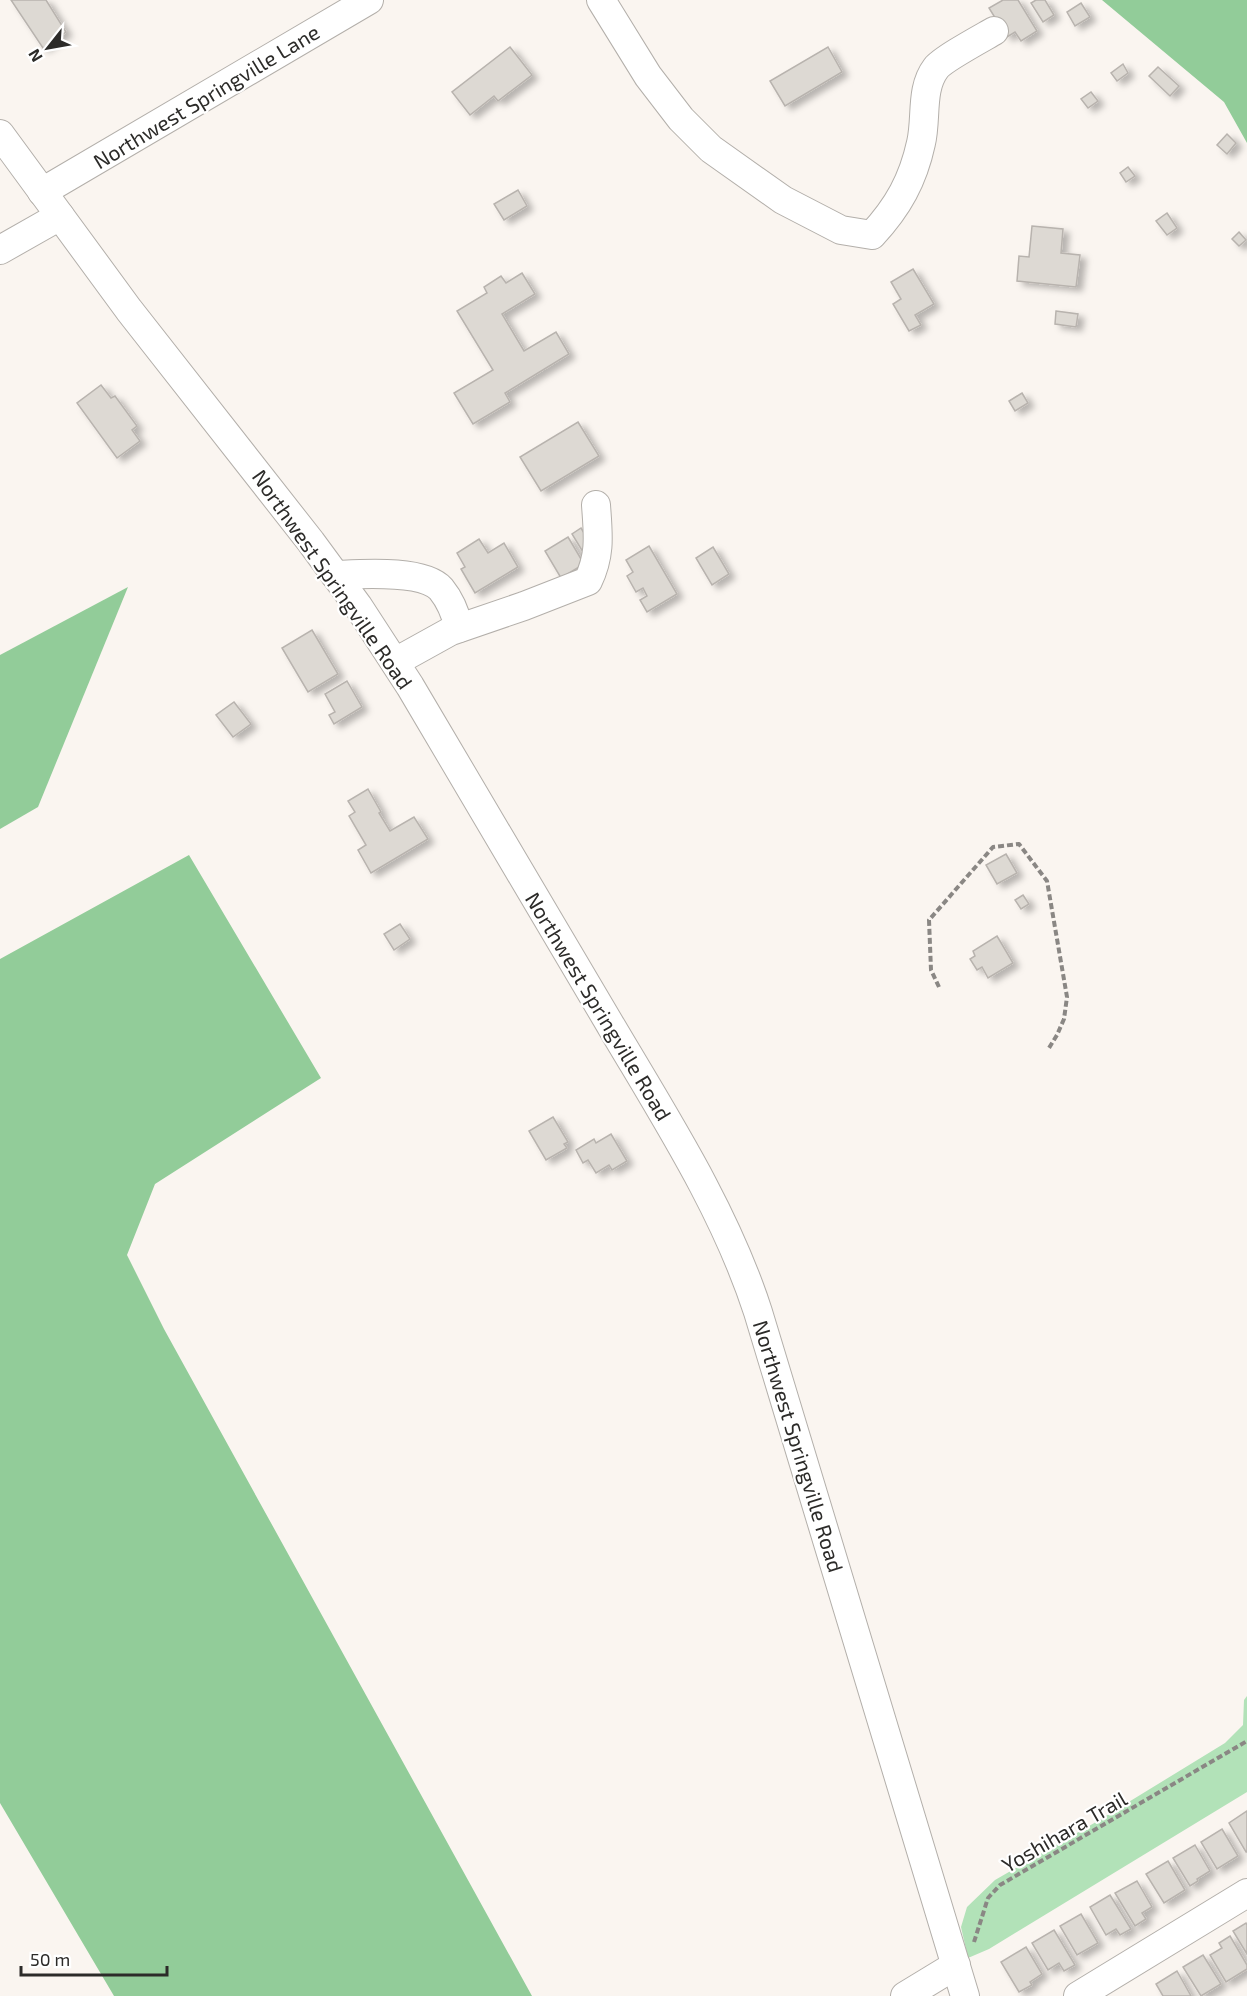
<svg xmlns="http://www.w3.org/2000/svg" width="1247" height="1996" font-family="'Exo 2',sans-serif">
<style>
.green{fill:#b2e2b8}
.forest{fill:#92cc99}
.building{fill:#ddd9d3;stroke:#b8b3ae;stroke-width:1.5;filter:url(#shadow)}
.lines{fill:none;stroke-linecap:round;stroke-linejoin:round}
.minor-casing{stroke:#b3afaa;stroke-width:30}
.path{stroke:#8a8784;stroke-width:4;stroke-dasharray:6 3;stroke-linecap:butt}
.minor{stroke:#fff;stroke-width:28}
.labels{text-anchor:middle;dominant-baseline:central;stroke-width:4.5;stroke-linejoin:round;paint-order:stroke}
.street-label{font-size:21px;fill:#2c2b29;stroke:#fff}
</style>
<defs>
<filter id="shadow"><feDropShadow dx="6" dy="4" stdDeviation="3" flood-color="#0004"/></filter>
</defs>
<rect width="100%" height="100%" fill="#faf5f0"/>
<path class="green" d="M1247 1696V1792L989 1949 968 1958 961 1927 967 1907 995 1880 1096 1822 1225 1743 1243 1725 1244 1700Z"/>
<g class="forest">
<path d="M1102 0H1247V143L1224 102Z"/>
<path d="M128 587 38 807 0 829V655Z"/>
<path d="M189 855 321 1078 155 1184 127 1255 164 1329 532 1996H114L0 1803V959Z"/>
</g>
<g class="building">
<path d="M11 0H46L66 32 43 48Z"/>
<path d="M1003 0H1018L1037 31 1021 41 1015 32 1007 37 989 8Z"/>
<path d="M1036 0H1045L1054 15 1043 22 1031 3Z"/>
<path d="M1081 3 1090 17 1075 26 1067 12Z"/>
<path d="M510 47 532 75 498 101 494 96 470 115 452 92Z"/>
<path d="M828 47 842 72 785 106 770 81Z"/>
<path d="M1123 64 1128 73 1117 81 1111 73Z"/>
<path d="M1158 67 1179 86 1170 96 1149 76Z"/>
<path d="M1091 92 1098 101 1088 108 1081 99Z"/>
<path d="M1227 134 1236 143 1227 154 1217 145Z"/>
<path d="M1128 167 1135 176 1126 182 1120 173Z"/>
<path d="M518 190 527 206 504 220 494 204Z"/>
<path d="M1167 213 1177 228 1167 235 1156 221Z"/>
<path d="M1032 226 1063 229 1061 253 1080 255 1076 287 1017 281 1019 256 1029 257Z"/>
<path d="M1239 232 1246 240 1239 246 1232 239Z"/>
<path d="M913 269 934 304 915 315 921 325 909 331 893 304 901 299 891 282Z"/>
<path d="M522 273 535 294 502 314 524 351 556 332 569 354 505 393 510 402 473 424 454 393 493 370 457 311 487 293 484 287 501 276 506 283Z"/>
<path d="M1056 311 1078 314 1076 327 1055 324Z"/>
<path d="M101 385 111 398 115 396 137 426 132 430 140 441 117 458 77 403Z"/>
<path d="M1022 393 1028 403 1015 411 1009 401Z"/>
<path d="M578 422 599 456 541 491 520 457Z"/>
<path d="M581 528 592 546 583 552 572 534Z"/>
<path d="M568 537 584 564 561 578 545 551Z"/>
<path d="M479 539 488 553 504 543 518 567 475 593 461 569 465 567 457 553Z"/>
<path d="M649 546 677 594 647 612 640 600 647 596 643 588 636 592 627 576 633 572 626 560Z"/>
<path d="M713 547 729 574 712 585 696 558Z"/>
<path d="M312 630 338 674 308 692 282 648Z"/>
<path d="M347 681 362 707 334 724 329 715 335 712 325 694Z"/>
<path d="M234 702 251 724 233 737 216 715Z"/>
<path d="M368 789 381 812 379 813 390 831 414 817 428 839 371 873 358 850 366 845 349 816 355 812 348 801Z"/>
<path d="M1006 854 1017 873 997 884 986 865Z"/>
<path d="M1023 895 1029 904 1021 909 1015 900Z"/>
<path d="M400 924 410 939 394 950 384 934Z"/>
<path d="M997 936 1013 963 988 978 982 967 977 970 970 959 975 956 973 951Z"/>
<path d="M553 1117 568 1142 564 1144 567 1148 546 1160 529 1131Z"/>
<path d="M611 1134 627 1161 612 1170 609 1165 596 1173 588 1160 583 1163 576 1150 594 1139 596 1143Z"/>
<path d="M1247 1811V1852H1246L1229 1823Z"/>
<path d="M1222 1829 1238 1856 1217 1869 1201 1842Z"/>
<path d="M1195 1845 1210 1871 1197 1879 1198 1881 1190 1886 1173 1858Z"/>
<path d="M1168 1861 1185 1890 1164 1903 1146 1874Z"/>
<path d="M1137 1881 1152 1907 1142 1913 1146 1919 1135 1926 1115 1893Z"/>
<path d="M1110 1895 1131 1929 1120 1935 1116 1929 1106 1935 1090 1907Z"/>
<path d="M1081 1914 1098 1943 1077 1955 1060 1926Z"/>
<path d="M1246 1923 1247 1925V1954L1233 1931Z"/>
<path d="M1054 1930 1075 1965 1064 1971 1059 1963 1048 1970 1032 1943Z"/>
<path d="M1230 1936 1247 1965V1969L1226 1982 1210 1955 1222 1948 1219 1943Z"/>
<path d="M1026 1947 1042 1974 1030 1982 1032 1985 1019 1992 1001 1962Z"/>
<path d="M1203 1955 1221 1984 1201 1996 1183 1967Z"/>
<path d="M1177 1971 1191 1996H1163L1156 1984Z"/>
</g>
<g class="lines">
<g class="minor-casing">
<g id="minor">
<path d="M601 0 648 76 681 119 711 149 783 200 841 230 872 235C898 207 913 180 921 143 927 118 920 89 936 68 943 59 982 38 994 31"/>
<path d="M0 134 129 310 311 542 358 606 410 686C477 800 544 913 611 1026 666 1119 725 1210 758 1312L965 1996"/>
<path d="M42 192 369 0"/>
<path d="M0 250 60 216"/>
<path d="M335 575C361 574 423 569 441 589 450 600 456 615 459 628"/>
<path d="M395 662 451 631 524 606 588 581C601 554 598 534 596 505"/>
<path d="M905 1996 956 1965"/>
<path d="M1078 1996 1247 1893"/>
</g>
</g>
<g class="path">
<path d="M939 987 931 970 929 920 993 847 1019 844 1047 881 1067 997 1064 1019 1057 1035 1049 1048"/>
<path d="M974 1942 988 1898 1000 1885 1247 1741"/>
</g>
<use href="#minor" class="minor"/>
</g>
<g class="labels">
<g class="street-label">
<text transform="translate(206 96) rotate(-31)">Northwest Springville Lane</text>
<text transform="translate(333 579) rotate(55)">Northwest Springville Road</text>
<text transform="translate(599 1006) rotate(59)">Northwest Springville Road</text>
<text transform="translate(799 1446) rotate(73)">Northwest Springville Road</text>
<text transform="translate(1064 1831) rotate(-30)">Yoshihara Trail</text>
</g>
</g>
<g transform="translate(48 48) rotate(239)" stroke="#ffffff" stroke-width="4.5" paint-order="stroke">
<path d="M0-4.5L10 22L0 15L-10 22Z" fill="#2c2b29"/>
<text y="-9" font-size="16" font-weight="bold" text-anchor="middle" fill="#2c2b29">N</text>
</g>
<path d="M21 1966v9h146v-9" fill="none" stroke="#2c2b29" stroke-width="3"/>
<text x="30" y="1966" font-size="18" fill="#2c2b29" stroke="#ffffff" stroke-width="4.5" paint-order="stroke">50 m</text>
</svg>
